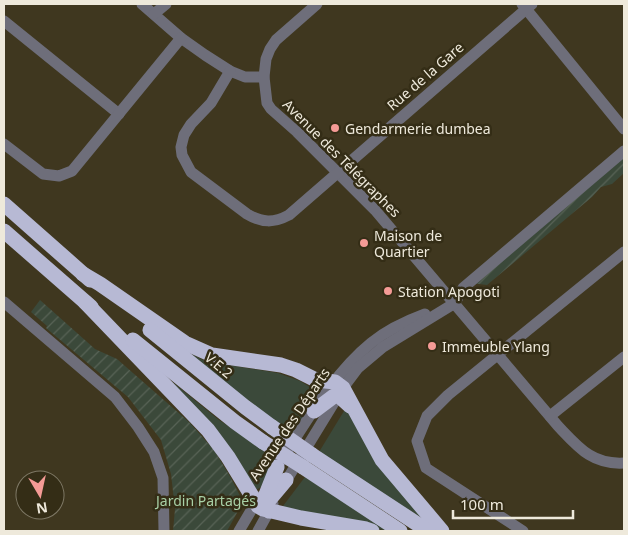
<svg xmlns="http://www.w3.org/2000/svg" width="628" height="535" font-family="'Noto Sans',sans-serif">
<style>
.grass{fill:#3b493a}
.garden{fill:url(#garden-furrows)}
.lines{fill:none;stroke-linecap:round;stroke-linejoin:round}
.minor{stroke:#6e6e7a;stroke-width:11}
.highway{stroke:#b7b9d4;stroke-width:15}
.highway-bridge{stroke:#b7b9d4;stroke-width:15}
.poi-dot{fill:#f59b96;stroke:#342d16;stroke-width:2}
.labels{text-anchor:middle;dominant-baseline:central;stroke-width:5;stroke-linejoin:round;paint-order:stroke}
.street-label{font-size:14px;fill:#eee9db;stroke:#342d16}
.poi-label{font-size:14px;fill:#eee9db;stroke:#342d16;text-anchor:start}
.park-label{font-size:14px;fill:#a8d0a6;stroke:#342d16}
</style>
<defs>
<pattern id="garden-furrows" width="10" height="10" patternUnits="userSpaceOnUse" patternTransform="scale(1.25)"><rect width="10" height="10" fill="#3b493a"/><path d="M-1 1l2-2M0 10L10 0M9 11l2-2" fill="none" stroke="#586356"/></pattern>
</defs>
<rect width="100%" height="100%" fill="#3f371f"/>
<g class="grass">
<path d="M182 349 205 361 278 373 300 381 318 392V396L292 435Z"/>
<path d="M158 373 175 384 219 420 277 458 261 487 256 490Z"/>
<path d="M344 411H349L423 519 319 452Z"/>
<path d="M305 477 389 529 384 530 285 509 283 506Z"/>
</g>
<g class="garden">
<path d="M624 151V173L612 184 601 187 592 197 487 285 470 283Z"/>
<path d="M40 300 95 349 117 359 189 422 214 450 231 478 243 502 227 531H173L175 509 171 474 161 440 128 397 46 328 47 326 31 312Z"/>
</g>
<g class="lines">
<g class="minor">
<path d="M142 4 181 38 205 55 230 71 245 77H264"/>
<path d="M317 4 276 40 270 49 266 59 264 77 267 103 271 109 297 132 375 210 558 426C578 447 592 465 624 463"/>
<path d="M522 4 624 129"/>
<path d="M154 14 166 4"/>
<path d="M4 21 119 114"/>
<path d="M230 71 211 103 191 124 184 135 181 147 182 155 191 172 247 214C262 223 274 223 289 215L532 4"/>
<path d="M4 144 43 174 59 176 72 171 181 38"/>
<path d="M4 302 115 397 138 427 154 452 163 478 164 531"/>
<path d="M550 416 624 357"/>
<path d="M280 462C307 421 333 374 371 343 387 330 406 321 425 314"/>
<path d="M283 486 343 388 358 368 383 347 455 303 463 288 624 151"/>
<path d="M239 531 259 497"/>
<path d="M258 531 273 504"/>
<path d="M523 531 426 468 417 441 427 416 448 395 624 252"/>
</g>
<g class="highway">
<path d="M4 204 90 280"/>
<path d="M4 231 91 307"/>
<path d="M83 274 100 284 185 343 212 355 281 365 296 370 316 380 335 382 343 388 382 460 442 531"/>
<path d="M85 302 208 430 228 457 258 506 263 509 301 518 366 529 372 531"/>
<path d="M150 330 245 407 272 427"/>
<path d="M133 340 235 422 263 442"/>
<path d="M314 411 334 396H339L350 406"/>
<path d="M312 455 428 531"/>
<path d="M303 467 400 531"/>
<path d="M262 501 270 499 286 480"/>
<path d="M269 511 265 501V497L277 467"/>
</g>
<g class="highway-bridge">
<path d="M272 427 312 455"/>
<path d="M263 442 303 467"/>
</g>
</g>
<g class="poi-dot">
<circle cx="335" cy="128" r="5"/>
<circle cx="364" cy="243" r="5"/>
<circle cx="388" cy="291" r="5"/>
<circle cx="432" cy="346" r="5"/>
</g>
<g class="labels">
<g class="street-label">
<text transform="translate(425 76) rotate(-41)">Rue de la Gare</text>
<text transform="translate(342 158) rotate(45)">Avenue des Télégraphes</text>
<text transform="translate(219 365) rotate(40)">V.E.2</text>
<text transform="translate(289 424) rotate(-56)">Avenue des Départs</text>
</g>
<g class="poi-label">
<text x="345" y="128">Gendarmerie dumbea</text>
<text x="374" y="235">Maison de<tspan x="374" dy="16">Quartier</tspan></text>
<text x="398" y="291">Station Apogoti</text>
<text x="442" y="346">Immeuble Ylang</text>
</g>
<g class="park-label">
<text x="206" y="500">Jardin Partagés</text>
</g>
</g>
<rect width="628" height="535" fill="none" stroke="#eee9db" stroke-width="10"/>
<g transform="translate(40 495) rotate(171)"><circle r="24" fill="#342d16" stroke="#7e7865"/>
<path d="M0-4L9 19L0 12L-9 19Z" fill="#f59b96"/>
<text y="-8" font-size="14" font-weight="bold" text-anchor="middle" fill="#eee9db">N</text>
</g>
<path d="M453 510v8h120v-8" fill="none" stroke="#eee9db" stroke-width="2.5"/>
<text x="460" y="510" font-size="15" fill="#eee9db" stroke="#342d16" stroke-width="4" paint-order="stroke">100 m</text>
</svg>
